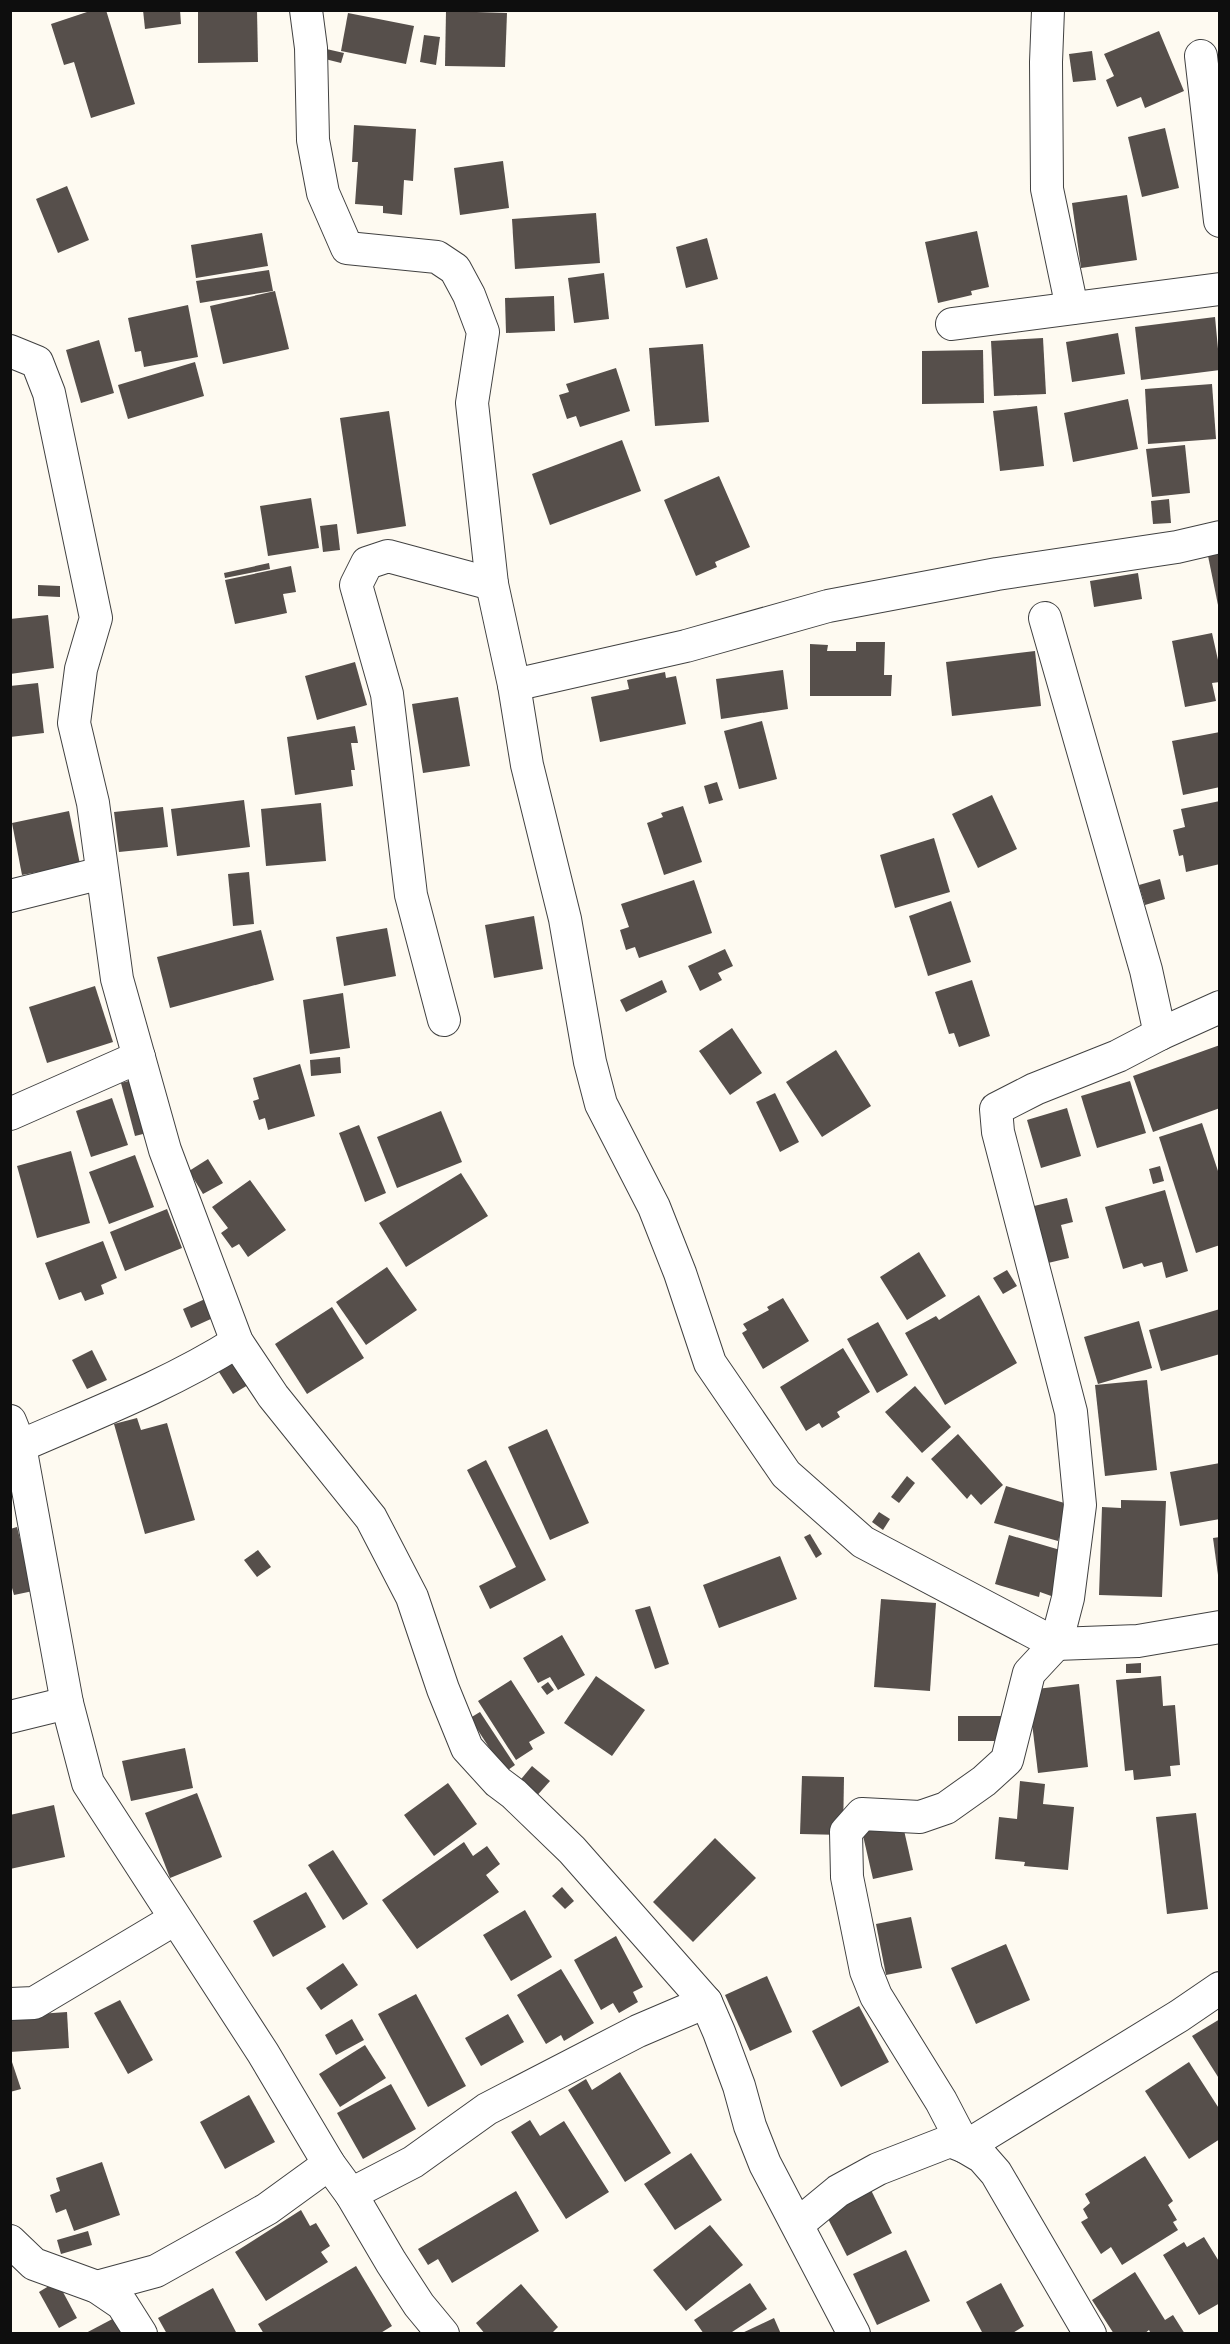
<svg xmlns="http://www.w3.org/2000/svg" width="1230" height="2344" font-family="Spectral,serif">
<style>
.building{fill:#564f4b}
.lines{fill:none;stroke-linecap:round;stroke-linejoin:round}
.street-casing{stroke:#414141;stroke-width:34}
.street{stroke:#fff;stroke-width:32}
</style>
<rect width="100%" height="100%" fill="#fefaf1"/>
<g class="building">
<path d="M93 10H106L135 104 91 118 74 62 64 65 51 24Z"/>
<path d="M143 10H180L181 24 145 29Z"/>
<path d="M198 10H257L258 62 198 63Z"/>
<path d="M446 11 507 13 505 67 445 66Z"/>
<path d="M348 13 414 26 406 64 341 51Z"/>
<path d="M1159 31 1184 91 1145 108 1141 97 1117 107 1106 80 1114 76 1104 54Z"/>
<path d="M424 35 440 37 436 65 420 62Z"/>
<path d="M322 48 344 53 341 63 321 58Z"/>
<path d="M1092 51 1096 80 1073 82 1069 54Z"/>
<path d="M354 125 416 129 413 181 404 180 402 215 383 213V206L355 204 358 162H352Z"/>
<path d="M1165 128 1179 188 1142 197 1128 137Z"/>
<path d="M503 161 509 208 460 215 454 168Z"/>
<path d="M67 186 89 240 58 253 36 199Z"/>
<path d="M1127 195 1137 260 1081 268 1072 203Z"/>
<path d="M596 213 600 263 515 269 512 219Z"/>
<path d="M977 231 989 287 971 291 972 295 938 303 925 242Z"/>
<path d="M262 233 268 266 196 278 191 245Z"/>
<path d="M707 238 718 279 686 288 676 247Z"/>
<path d="M269 270 273 291 200 303 196 281Z"/>
<path d="M604 273 609 319 574 323 568 278Z"/>
<path d="M275 291 289 349 223 364 210 306Z"/>
<path d="M554 296 555 331 506 333 505 298Z"/>
<path d="M188 305 198 357 144 367 141 351 135 352 128 318Z"/>
<path d="M1215 317 1220 370 1141 380 1135 327Z"/>
<path d="M1118 333 1125 374 1072 382 1066 342Z"/>
<path d="M1043 338 1046 394 994 396 991 341Z"/>
<path d="M99 340 114 393 81 403 66 350Z"/>
<path d="M703 344 709 422 655 426 649 348Z"/>
<path d="M983 350 984 403 922 404V351Z"/>
<path d="M195 362 204 396 128 419 118 385Z"/>
<path d="M616 368 630 411 580 427 576 416 567 419 559 395 569 392 566 384Z"/>
<path d="M1212 384 1216 439 1148 444 1145 389Z"/>
<path d="M1128 399 1138 449 1073 462 1064 413Z"/>
<path d="M1037 406 1044 466 1000 471 993 411Z"/>
<path d="M389 411 406 526 357 534 340 418Z"/>
<path d="M622 440 641 491 550 525 532 474Z"/>
<path d="M1185 445 1190 493 1152 497 1146 449Z"/>
<path d="M719 476 750 547 715 562 717 567 696 576 664 500Z"/>
<path d="M311 498 319 548 268 556 260 506Z"/>
<path d="M1169 499 1171 523 1153 524 1151 501Z"/>
<path d="M337 524 340 550 323 552 320 526Z"/>
<path d="M1220 548V605H1218L1207 551Z"/>
<path d="M269 563 270 569 225 578 224 573Z"/>
<path d="M291 566 296 592 283 594 287 613 235 624 225 580Z"/>
<path d="M1138 573 1142 599 1094 607 1090 581Z"/>
<path d="M38 585 60 586V597L38 596Z"/>
<path d="M48 615 54 668 10 674V619Z"/>
<path d="M1212 633 1220 669V682L1212 683 1216 701 1185 707 1172 641Z"/>
<path d="M856 642H885L884 675H892L891 696H810V644L828 645 827 651H856Z"/>
<path d="M1035 651 1041 706 952 716 946 662Z"/>
<path d="M355 662 367 705 317 720 305 676Z"/>
<path d="M783 670 788 709 721 719 716 679Z"/>
<path d="M665 672 666 678 676 676 686 724 600 742 591 697 629 689 627 680Z"/>
<path d="M38 683 44 733 10 737V686Z"/>
<path d="M458 697 470 766 423 773 412 704Z"/>
<path d="M762 721 777 779 739 789 724 731Z"/>
<path d="M355 726 358 743H351L355 770H351L353 786 295 795 287 737Z"/>
<path d="M1220 732V787L1183 795 1172 741Z"/>
<path d="M717 782 723 800 709 804 704 786Z"/>
<path d="M992 795 1017 849 978 868 952 814Z"/>
<path d="M244 800 250 847 177 856 171 809Z"/>
<path d="M1220 801V864L1186 872 1183 855 1179 856 1173 830 1185 827 1181 809Z"/>
<path d="M321 803 326 861 266 866 261 809Z"/>
<path d="M683 806 702 862 664 875 647 823 663 817 661 813Z"/>
<path d="M163 807 168 847 119 852 114 812Z"/>
<path d="M69 811 80 864 22 875 12 823Z"/>
<path d="M934 838 950 892 895 908 880 855Z"/>
<path d="M249 872 254 924 233 926 228 874Z"/>
<path d="M1160 879 1165 899 1145 905 1139 885Z"/>
<path d="M694 880 712 933 639 958 635 947 626 950 620 930 629 927 621 904Z"/>
<path d="M951 901 971 962 928 976 909 916Z"/>
<path d="M534 916 543 969 494 978 485 925Z"/>
<path d="M387 928 396 976 344 986 336 937Z"/>
<path d="M261 930 274 980 170 1008 157 957Z"/>
<path d="M725 949 733 966 718 973 722 980 700 991 688 966Z"/>
<path d="M662 980 667 992 626 1012 620 1000Z"/>
<path d="M972 980 990 1036 959 1047 954 1033 949 1034 935 992Z"/>
<path d="M95 986 113 1042 47 1063 29 1007Z"/>
<path d="M343 993 350 1048 310 1054 303 1000Z"/>
<path d="M732 1028 762 1073 730 1095 699 1051Z"/>
<path d="M1220 1045V1108L1153 1132 1133 1076Z"/>
<path d="M836 1050 871 1106 822 1137 786 1082Z"/>
<path d="M340 1057 341 1073 311 1076 310 1060Z"/>
<path d="M300 1064 315 1116 268 1130 265 1118 259 1120 253 1101 259 1099 253 1078Z"/>
<path d="M136 1079 151 1132 135 1136 121 1083Z"/>
<path d="M1130 1081 1146 1133 1097 1148 1081 1096Z"/>
<path d="M775 1093 799 1142 780 1152 756 1102Z"/>
<path d="M112 1098 128 1145 91 1157 76 1111Z"/>
<path d="M1067 1108 1081 1156 1041 1168 1027 1120Z"/>
<path d="M441 1111 462 1162 397 1188 377 1137Z"/>
<path d="M1202 1123 1220 1177V1245L1196 1253 1159 1137Z"/>
<path d="M359 1125 386 1193 365 1202 339 1133Z"/>
<path d="M71 1151 90 1223 37 1238 17 1166Z"/>
<path d="M135 1155 154 1207 109 1224 89 1172Z"/>
<path d="M208 1159 223 1183 203 1194 189 1171Z"/>
<path d="M1160 1166 1164 1181 1153 1184 1149 1169Z"/>
<path d="M461 1173 488 1216 406 1267 379 1223Z"/>
<path d="M250 1180 286 1230 248 1257 239 1244 232 1248 221 1233 228 1228 212 1207Z"/>
<path d="M1165 1190 1188 1271 1166 1278 1162 1262 1144 1267 1142 1263 1123 1269 1105 1207Z"/>
<path d="M1067 1198 1073 1222 1061 1225 1069 1258 1048 1263 1034 1206Z"/>
<path d="M167 1209 182 1248 125 1271 110 1232Z"/>
<path d="M103 1241 117 1278 101 1285 104 1294 85 1301 81 1292 59 1300 45 1263Z"/>
<path d="M919 1252 946 1296 907 1320 880 1277Z"/>
<path d="M387 1267 417 1310 366 1345 336 1302Z"/>
<path d="M1007 1270 1017 1286 1003 1294 993 1278Z"/>
<path d="M979 1295 1017 1363 945 1405 905 1333 936 1316 939 1320Z"/>
<path d="M783 1298 809 1341 763 1369 742 1333 747 1330 743 1324 769 1310 767 1307Z"/>
<path d="M205 1299 213 1318 191 1328 183 1309Z"/>
<path d="M332 1307 364 1358 307 1394 275 1344Z"/>
<path d="M1220 1309V1354L1161 1371 1149 1330Z"/>
<path d="M1139 1321 1152 1368 1098 1384 1084 1337Z"/>
<path d="M878 1322 908 1375 877 1393 847 1339Z"/>
<path d="M843 1348 870 1392 837 1412 840 1417 822 1428 819 1423 806 1431 780 1387Z"/>
<path d="M92 1350 107 1380 87 1389 72 1360Z"/>
<path d="M233 1362 248 1385 233 1394 219 1372Z"/>
<path d="M1147 1380 1157 1470 1105 1476 1095 1385Z"/>
<path d="M915 1386 951 1427 922 1453 885 1412Z"/>
<path d="M137 1418 141 1430 167 1423 195 1520 145 1534 114 1424Z"/>
<path d="M547 1429 589 1523 550 1540 508 1447Z"/>
<path d="M958 1434 1003 1485 981 1505 971 1494 967 1499 931 1459Z"/>
<path d="M486 1460 546 1580 490 1609 479 1586 516 1567 467 1470Z"/>
<path d="M1220 1463V1519L1180 1526 1170 1472Z"/>
<path d="M907 1476 915 1483 899 1503 891 1497Z"/>
<path d="M1006 1486 1068 1504 1058 1541 994 1523Z"/>
<path d="M1121 1500 1166 1501 1162 1597 1099 1595 1102 1507 1121 1508Z"/>
<path d="M879 1512 890 1519 883 1530 872 1522Z"/>
<path d="M17 1527 33 1591 14 1595 10 1581V1529Z"/>
<path d="M810 1534 822 1554 816 1558 804 1537Z"/>
<path d="M1009 1535 1067 1552 1054 1597 1040 1592 1039 1597 995 1584Z"/>
<path d="M1220 1537V1575H1218L1213 1538Z"/>
<path d="M258 1550 271 1567 257 1577 244 1560Z"/>
<path d="M780 1556 797 1599 719 1628 703 1585Z"/>
<path d="M881 1599 936 1603 930 1691 874 1687Z"/>
<path d="M650 1606 669 1664 655 1669 635 1610Z"/>
<path d="M562 1635 585 1675 558 1690 550 1677 538 1683 523 1658Z"/>
<path d="M1141 1663V1673H1126V1664Z"/>
<path d="M596 1676 645 1710 612 1756 564 1723Z"/>
<path d="M1161 1676 1163 1706 1175 1705 1180 1765 1170 1766 1171 1776 1134 1780 1133 1770 1125 1771 1116 1680Z"/>
<path d="M511 1680 545 1733 529 1742 533 1749 516 1760 478 1701Z"/>
<path d="M548 1682 554 1690 547 1695 541 1687Z"/>
<path d="M1079 1684 1088 1767 1038 1773 1028 1690Z"/>
<path d="M480 1712 515 1765 505 1772 470 1718Z"/>
<rect x="958" y="1716" width="50" height="25"/>
<path d="M185 1748 193 1788 131 1801 122 1761Z"/>
<path d="M532 1766 550 1781 534 1799 517 1784Z"/>
<path d="M802 1776 844 1777 843 1835 800 1834Z"/>
<path d="M1020 1781 1045 1784 1043 1804 1074 1807 1068 1870 1024 1866 1025 1862 995 1859 999 1817 1017 1819Z"/>
<path d="M448 1783 477 1824 434 1856 404 1815Z"/>
<path d="M197 1793 222 1857 170 1878 145 1813Z"/>
<path d="M54 1805 65 1857 10 1869V1815Z"/>
<path d="M1196 1813 1208 1909 1167 1914 1156 1817Z"/>
<path d="M901 1817 913 1870 873 1879 861 1827Z"/>
<path d="M715 1838 756 1878 693 1942 653 1902Z"/>
<path d="M464 1842 473 1856 487 1846 500 1864 486 1875 499 1892 417 1949 382 1900Z"/>
<path d="M333 1850 368 1904 343 1920 308 1865Z"/>
<path d="M562 1887 574 1901 565 1909 552 1896Z"/>
<path d="M306 1892 326 1927 273 1957 253 1921Z"/>
<path d="M525 1910 552 1957 511 1981 483 1935Z"/>
<path d="M911 1917 922 1968 886 1975 876 1924Z"/>
<path d="M616 1936 643 1987 633 1992 638 2002 619 2013 613 2003 601 2010 574 1960Z"/>
<path d="M1006 1944 1030 2000 976 2024 951 1968Z"/>
<path d="M343 1963 358 1985 321 2010 306 1988Z"/>
<path d="M561 1969 594 2023 564 2041 561 2035 546 2044 517 1995Z"/>
<path d="M767 1976 792 2032 750 2051 725 1995Z"/>
<path d="M416 1994 466 2086 428 2107 378 2014Z"/>
<path d="M120 2000 153 2060 128 2074 94 2013Z"/>
<path d="M859 2006 889 2062 841 2087 812 2031Z"/>
<path d="M67 2012 69 2048 10 2052V2016Z"/>
<path d="M508 2014 524 2042 481 2066 465 2038Z"/>
<path d="M352 2019 364 2040 336 2055 325 2035Z"/>
<path d="M1220 2019V2080L1192 2036Z"/>
<path d="M365 2045 386 2078 340 2107 319 2074Z"/>
<path d="M10 2056 21 2089 10 2092Z"/>
<path d="M1189 2062 1220 2110V2139L1189 2159 1145 2091Z"/>
<path d="M620 2072 671 2153 625 2182 568 2090 586 2079 592 2090Z"/>
<path d="M391 2084 416 2129 363 2159 337 2113Z"/>
<path d="M249 2095 275 2142 225 2169 200 2122Z"/>
<path d="M530 2120 540 2136 564 2121 609 2192 566 2219 511 2132Z"/>
<path d="M691 2153 722 2200 675 2230 644 2184Z"/>
<path d="M1145 2156 1173 2201 1168 2205 1177 2220 1173 2222 1178 2230 1122 2265 1111 2247 1101 2254 1081 2222 1088 2218 1083 2209 1090 2203 1085 2194Z"/>
<path d="M102 2162 120 2215 74 2231 66 2209 56 2213 50 2195 60 2191 56 2178Z"/>
<path d="M870 2188 892 2233 847 2256 824 2211Z"/>
<path d="M516 2191 539 2231 452 2283 438 2259 428 2265 418 2249Z"/>
<path d="M301 2210 310 2226 316 2223 330 2246 321 2252 328 2262 266 2301 235 2252Z"/>
<path d="M710 2225 743 2265 686 2311 653 2270Z"/>
<path d="M88 2231 92 2245 61 2254 57 2240Z"/>
<path d="M1204 2237 1220 2263V2303L1199 2315 1163 2255 1184 2242 1187 2247Z"/>
<path d="M906 2250 930 2301 877 2325 853 2274Z"/>
<path d="M356 2266 392 2326 379 2334H264L258 2324Z"/>
<path d="M1135 2272 1165 2320 1173 2315 1185 2334H1151L1149 2330 1144 2334H1114L1092 2300Z"/>
<path d="M57 2281 77 2318 59 2328 39 2292Z"/>
<path d="M750 2283 767 2309 729 2334H704L694 2320Z"/>
<path d="M1001 2283 1024 2326 1011 2334H983L966 2302Z"/>
<path d="M521 2284 558 2327 551 2334H485L476 2323Z"/>
<path d="M213 2288 237 2334H167L158 2318Z"/>
<path d="M120 2315 129 2334H84Z"/>
<path d="M774 2318 781 2334H740Z"/>
</g>
<g class="lines">
<g class="street-casing">
<g id="street">
<path d="M306 10 311 48 313 140 323 193 347 248 437 257 455 269 469 295 483 332 472 403 492 584 514 685 527 765 565 919 590 1062 601 1104 654 1207 680 1273 710 1363 786 1474 863 1542 1056 1644 1138 1641 1220 1627"/>
<path d="M1048 10 1046 62 1047 189 1072 308"/>
<path d="M1201 56 1220 221"/>
<path d="M952 324 1220 289"/>
<path d="M10 351 37 362 49 393 96 618 81 669 74 723 93 803 117 979 165 1150 237 1342 273 1396 371 1518 412 1597 443 1689 467 1748 498 1782 514 1794 572 1850 706 2002 719 2032 739 2086 750 2126 765 2164 854 2334"/>
<path d="M1045 618 1146 970 1160 1034"/>
<path d="M514 685 686 646 828 606 997 574 1177 547 1220 537"/>
<path d="M10 896 102 873"/>
<path d="M444 1020 411 895 387 694 356 585 367 563 388 556 492 584"/>
<path d="M10 1114 139 1057"/>
<path d="M10 1421 20 1446 67 1703 88 1783 263 2053 329 2164 351 2194 391 2262 419 2305 443 2334"/>
<path d="M20 1446C93 1414 169 1385 237 1342"/>
<path d="M10 1717 67 1703"/>
<path d="M10 2004 34 2003 175 1919"/>
<path d="M351 2194 413 2162 487 2109 638 2031 706 2002"/>
<path d="M798 2224 838 2191 878 2169 950 2141 965 2147 941 2101 876 1996 866 1971 847 1877 846 1832 862 1814 920 1817 946 1808 984 1781 1007 1760 1029 1673 1056 1644 1068 1598 1080 1505 1071 1412 998 1132 996 1109 1035 1089 1118 1056 1160 1034 1220 1007"/>
<path d="M10 2241 34 2264 97 2287 122 2304 141 2334"/>
<path d="M97 2287 156 2271 267 2209 329 2164"/>
<path d="M1090 2334 996 2173 982 2157 965 2147 1179 2016 1220 1988"/>
</g>
</g>
<use href="#street" class="street"/>
</g>
<rect width="1230" height="2344" fill="none" stroke="#0e0e0e" stroke-width="24"/>
</svg>
